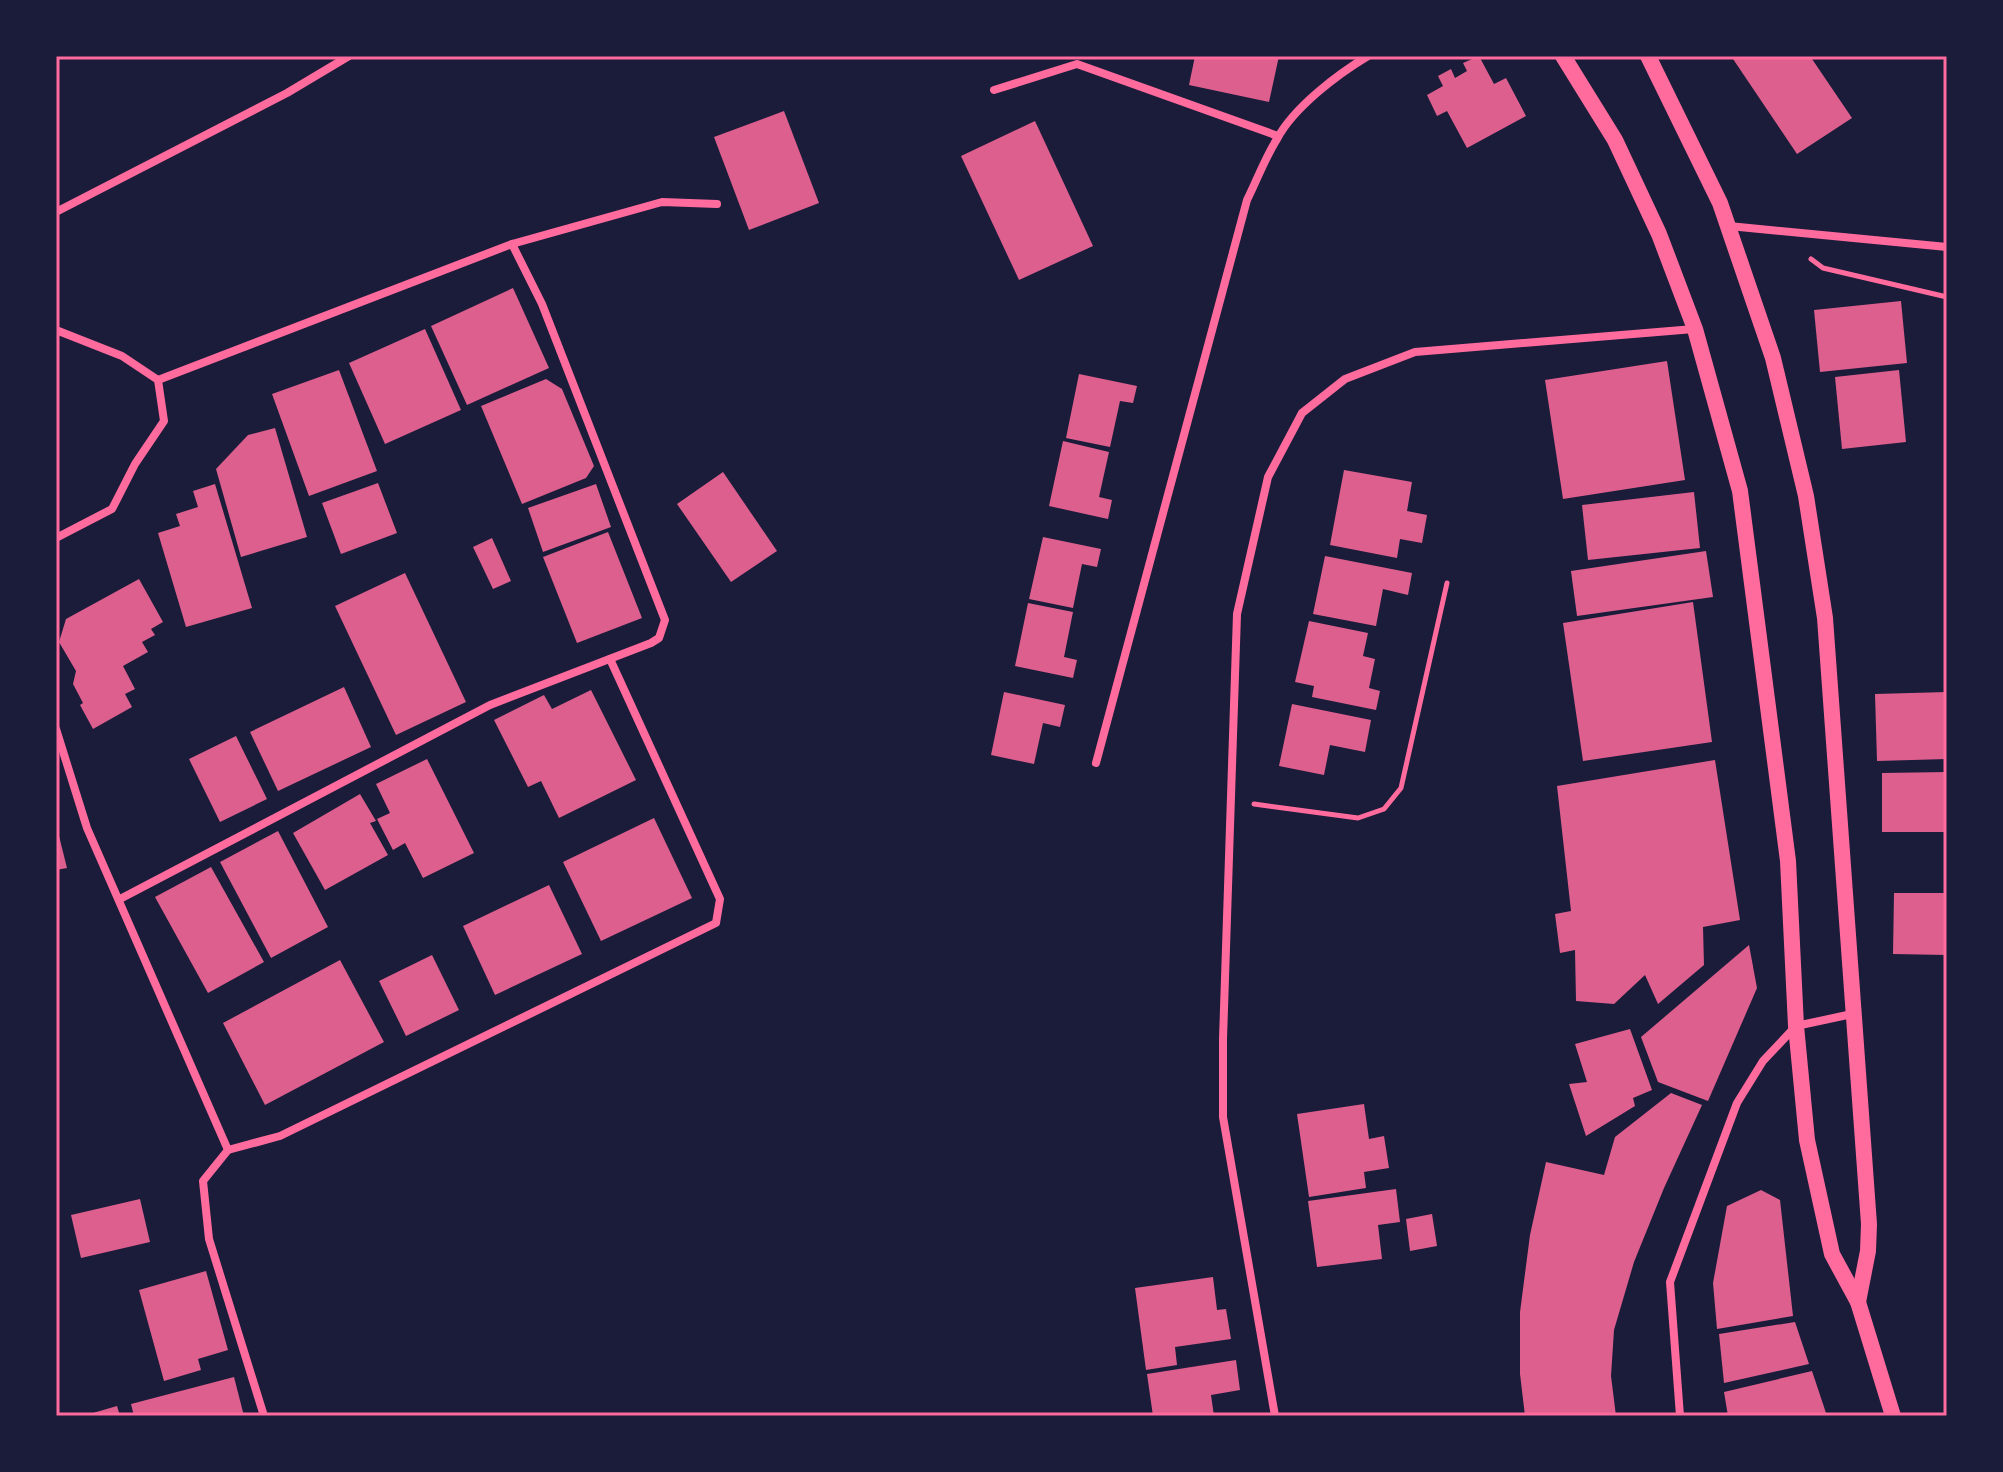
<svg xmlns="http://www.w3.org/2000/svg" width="2003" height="1472" font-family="'Golos Text',sans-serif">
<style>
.building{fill:#dd5f8e}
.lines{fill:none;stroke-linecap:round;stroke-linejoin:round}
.path{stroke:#ff6b9d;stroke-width:5}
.minor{stroke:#ff6b9d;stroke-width:8}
.secondary{stroke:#ff6b9d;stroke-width:16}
.neatline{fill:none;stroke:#ff6b9d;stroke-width:3}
</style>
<rect width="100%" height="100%" fill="#1b1b3a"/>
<g class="building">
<path d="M1195 56H1279L1269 102 1189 85Z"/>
<path d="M1479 56 1494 84 1506 78 1526 116 1467 148 1447 111 1437 116 1427 95 1443 86 1438 76 1451 69 1455 78 1467 71 1463 63Z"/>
<path d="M1731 56H1810L1852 118 1797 154Z"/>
<path d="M784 111 819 203 749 230 714 137Z"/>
<path d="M1035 121 1093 246 1019 280 961 156Z"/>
<path d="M513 288 549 368 467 405 431 326Z"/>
<path d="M1901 301 1907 363 1820 372 1814 310Z"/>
<path d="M425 329 461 410 385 444 349 363Z"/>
<path d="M1667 361 1685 480 1563 499 1545 380Z"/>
<path d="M339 370 377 471 309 496 272 394Z"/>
<path d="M1899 370 1906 442 1842 449 1835 377Z"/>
<path d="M1079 374 1137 386 1133 403 1120 401 1110 447 1066 438Z"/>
<path d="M546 379 562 389 594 466 586 478 522 504 481 406Z"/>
<path d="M275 428 307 537 241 557 216 469 248 435Z"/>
<path d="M1063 441 1109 452 1099 497 1112 500 1108 519 1049 506Z"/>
<path d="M1344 470 1412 482 1407 511 1427 515 1422 543 1400 539 1397 558 1330 545Z"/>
<path d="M723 472 777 551 731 582 677 504Z"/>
<path d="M378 483 397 533 341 554 322 503Z"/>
<path d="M215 484 252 608 186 627 158 533 180 526 176 514 198 507 193 491Z"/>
<path d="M596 484 611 527 543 552 528 508Z"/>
<path d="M1694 492 1700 548 1588 560 1582 505Z"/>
<path d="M608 532 642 618 577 643 543 557Z"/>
<path d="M1043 537 1101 549 1097 567 1082 564 1073 608 1029 599Z"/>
<path d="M492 538 511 581 493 589 473 547Z"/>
<path d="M1706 551 1713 597 1577 616 1571 571Z"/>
<path d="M1325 556 1412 573 1408 595 1383 589 1376 626 1313 614Z"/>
<path d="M405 573 466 702 396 735 335 606Z"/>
<path d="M139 579 163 622 151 629 155 635 142 642 148 652 123 666 135 689 125 694 132 707 93 729 80 705 83 703 73 684 76 671 59 642 66 619Z"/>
<path d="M1693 602 1712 742 1583 761 1563 623Z"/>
<path d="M1028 603 1073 612 1064 657 1077 660 1073 678 1015 666Z"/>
<path d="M1309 621 1368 633 1363 656 1375 659 1369 688 1380 691 1376 710 1312 697 1314 686 1295 682Z"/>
<path d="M344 687 371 747 278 791 250 732Z"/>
<path d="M591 690 636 780 559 818 541 781 528 787 494 720 544 695 552 709Z"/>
<path d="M1004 692 1065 705 1060 727 1043 723 1034 764 991 755Z"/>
<path d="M1947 692V759L1877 761 1875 694Z"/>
<path d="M1292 704 1371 720 1365 752 1330 745 1324 775 1279 766Z"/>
<path d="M236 736 267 799 220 822 189 759Z"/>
<path d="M427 759 474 853 423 878 405 843 393 850 377 819 390 813 376 784Z"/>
<path d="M1715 760 1740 920 1703 927 1704 965 1658 1004 1645 975 1614 1004 1576 1001 1575 950 1560 953 1555 914 1571 911 1557 786Z"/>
<path d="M1947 772V832H1882V773Z"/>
<path d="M360 794 376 821 370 823 388 855 325 890 293 833Z"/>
<path d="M654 818 692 898 601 941 563 862Z"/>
<path d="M56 824 67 868 56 870Z"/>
<path d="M278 831 328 927 271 958 220 862Z"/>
<path d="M211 867 264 962 208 993 155 897Z"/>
<path d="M549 885 582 954 495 995 463 926Z"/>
<path d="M1894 893H1947V955L1893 954Z"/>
<path d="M1749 945 1757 988 1708 1101 1658 1082 1641 1037Z"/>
<path d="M432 955 459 1010 406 1036 379 981Z"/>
<path d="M340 960 384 1042 265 1105 223 1023Z"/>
<path d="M1630 1029 1652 1090 1633 1098 1635 1106 1586 1136 1569 1084 1587 1082 1575 1044Z"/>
<path d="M1671 1093 1702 1105 1664 1188 1634 1262 1614 1330 1611 1376 1616 1416H1525L1520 1374V1312L1530 1235 1546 1162 1604 1175 1615 1137Z"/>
<path d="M1364 1104 1369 1139 1384 1136 1389 1168 1364 1172 1366 1188 1309 1197 1297 1114Z"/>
<path d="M1396 1189 1400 1222 1378 1225 1382 1259 1317 1267 1308 1201Z"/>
<path d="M1761 1190 1780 1200 1793 1316 1717 1329 1713 1283 1727 1206Z"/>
<path d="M140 1199 150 1242 81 1258 71 1215Z"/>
<path d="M1432 1214 1437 1246 1410 1251 1406 1219Z"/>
<path d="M206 1271 228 1350 198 1359 201 1370 164 1381 139 1290Z"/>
<path d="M1213 1277 1217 1310 1226 1309 1231 1339 1175 1347 1177 1365 1146 1370 1135 1288Z"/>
<path d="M1795 1322 1809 1364 1724 1383 1719 1334Z"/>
<path d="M1236 1360 1240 1390 1211 1395 1214 1416H1153L1147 1374Z"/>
<path d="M1812 1371 1827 1416H1728L1724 1392Z"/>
<path d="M234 1377 244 1416H134L131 1404Z"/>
<path d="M117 1406 120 1416H86V1415Z"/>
</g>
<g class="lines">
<g class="path">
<path d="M1811 259 1823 268 1947 297"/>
<path d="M1254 804 1358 818 1384 809 1401 788 1447 583"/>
</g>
<g class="minor">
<path d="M994 90 1077 64 1278 136"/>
<path d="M56 212 287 93 349 56"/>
<path d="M1729 226 1947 247"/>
<path d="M56 330 122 356 158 380 164 421 135 464 112 509 56 538"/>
<path d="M158 380 512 244 662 202 717 204"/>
<path d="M56 729 87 828 228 1150 203 1181 209 1239 264 1416"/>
<path d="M1096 763 1247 200C1257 180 1265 158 1277 139 1294 107 1338 74 1368 56"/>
<path d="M120 899 490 705 651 643 659 638 665 620 542 304 512 244"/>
<path d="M228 1150 280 1136 716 923 720 899 610 659"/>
<path d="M1275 1416 1223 1117V1039L1237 614 1268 477 1302 413 1345 379 1415 352 1694 329"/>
<path d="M1680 1416 1670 1282 1737 1103 1763 1061 1796 1026 1852 1014"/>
</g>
<g class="secondary">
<path d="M1563 56 1615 140 1659 234 1695 329 1740 491 1788 861 1796 1026 1807 1140 1832 1254 1858 1302 1893 1416"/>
<path d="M1648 56 1720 203 1773 358 1806 496 1825 618 1869 1224 1868 1251 1858 1302"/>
</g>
</g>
<rect width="2003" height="1472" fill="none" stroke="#1b1b3a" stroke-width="116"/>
<rect x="58" y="58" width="1887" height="1356" class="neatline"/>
</svg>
